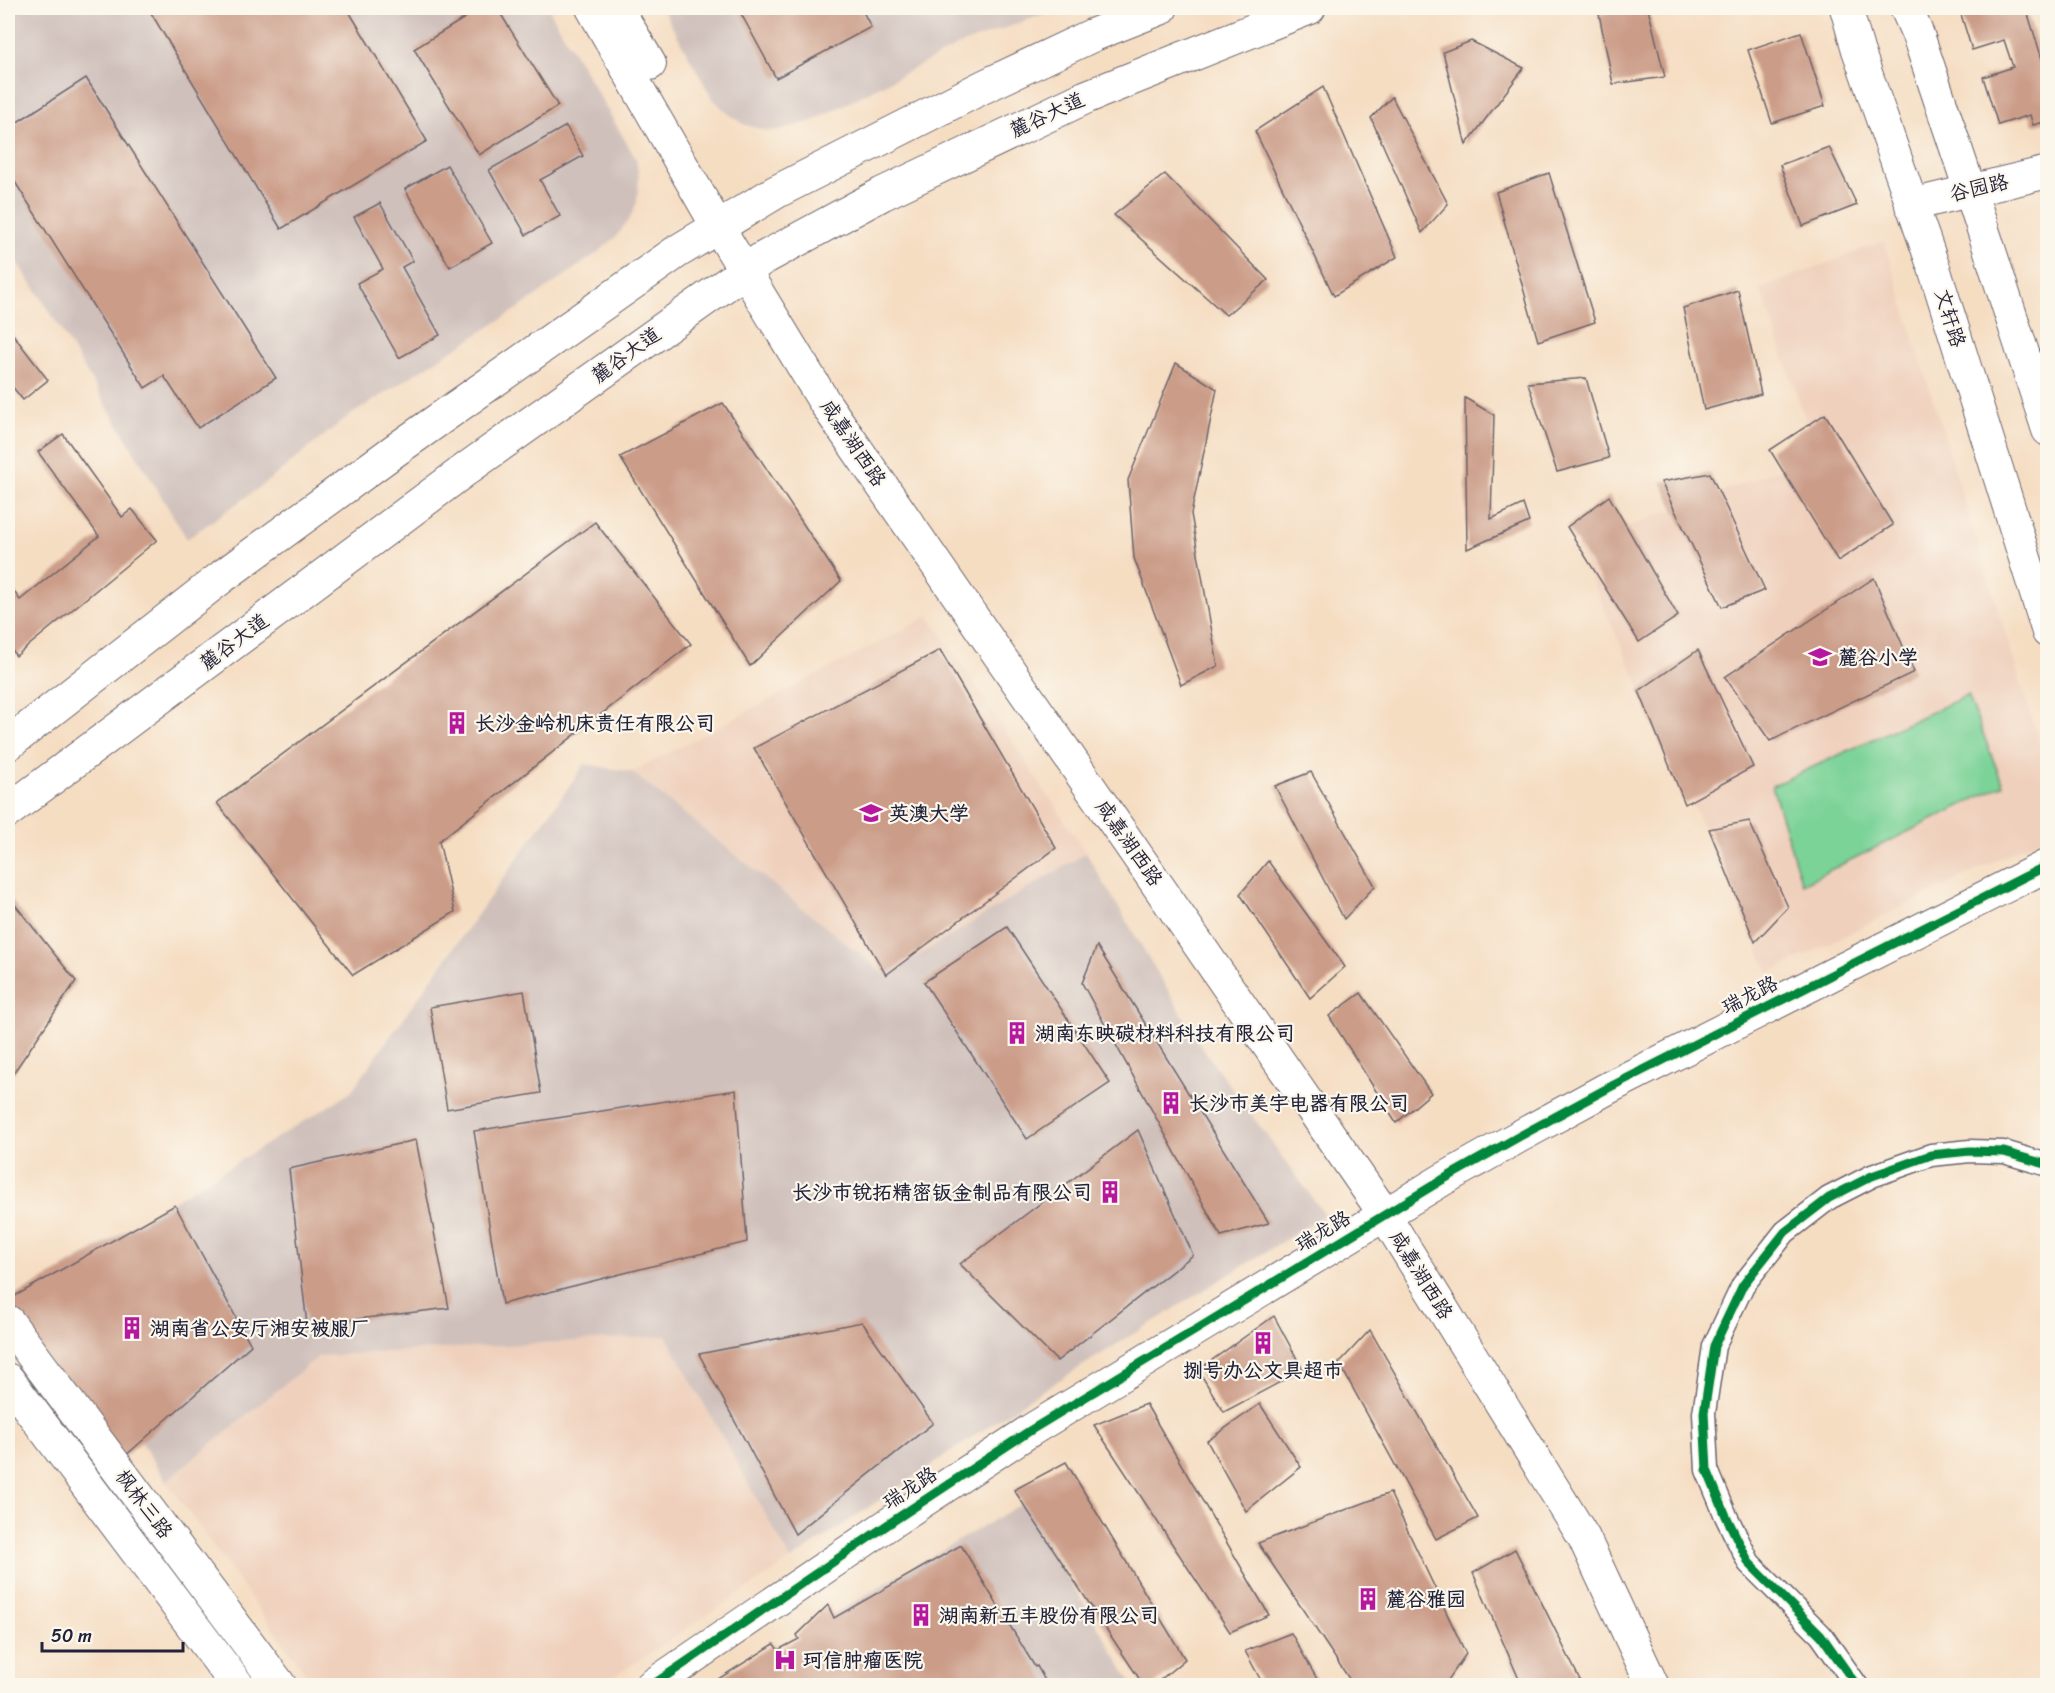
<svg xmlns="http://www.w3.org/2000/svg" width="2055" height="1693" font-family="Sriracha,'LXGW WenKai TC',sans-serif">
<style>
.built{fill:#efd0bc}
.industrial{fill:#cfc0bb}
.green{fill:#7cd398;stroke:#4f7a6a;stroke-width:1.5}
.building{fill:#cb9c88}
.lines{fill:none;stroke-linecap:round;stroke-linejoin:round}
.street-casing{stroke:#6c636a;stroke-width:25}
.secondary-casing{stroke:#6c636a;stroke-width:34}
.primary-casing{stroke:#6c636a;stroke-width:35}
.street{stroke:#fff;stroke-width:22}
.secondary{stroke:#fff;stroke-width:32}
.primary{stroke:#fff;stroke-width:33}
.cycleway-casing{stroke:#fbf7ec;stroke-width:13}
.cycleway{stroke:#00873e;stroke-width:9}
.labels{text-anchor:middle;dominant-baseline:central;stroke-width:4.5;stroke-linejoin:round;paint-order:stroke}
.street-label{font-size:20px;fill:#22223b;stroke:#fbf7ec}
.poi-label{font-size:20px;font-weight:bold;fill:#22223b;stroke:#fbf7ec;text-anchor:start}
</style>
<rect width="100%" height="100%" fill="#fbf7ec"/>
<filter id="ink" filterUnits="userSpaceOnUse"><feTurbulence type="fractalNoise" baseFrequency=".0167" numOctaves="2"/><feDisplacementMap in="SourceGraphic" scale="12" xChannelSelector="R" yChannelSelector="G"/><feConvolveMatrix kernelMatrix="1 2 1 2 8 2 1 2 1" color-interpolation-filters="sRGB"/></filter>
<filter id="wash" filterUnits="userSpaceOnUse"><feTurbulence type="fractalNoise" baseFrequency=".008" numOctaves="4" result="noise"/><feDisplacementMap in="SourceGraphic" scale="24" xChannelSelector="R" yChannelSelector="G"/><feGaussianBlur stdDeviation="1.35" result="paint"/><feColorMatrix in="noise" values="0 0 0 0 0 0 0 0 0 0 0 0 0 0 0 0 0 1.4 0 .05"/><feComposite in="paint" operator="in"/></filter>
<g filter="url(#wash)">
<rect width="100%" height="100%" fill="#f5ddc2"/>
<g class="built">
<path d="M1884 241 2047 768V835L1769 973 1576 546 1818 455 1760 289Z"/>
<path d="M929 616 1086 853 886 975 632 772Z"/>
<path d="M666 1336 791 1560 601 1685H314L166 1481 319 1356Z"/>
</g>
<g class="industrial">
<path d="M8 8H548L636 159 639 178 637 202 630 218 615 238 597 253 519 308 346 418 263 485 187 539 47 307 8 249Z"/>
<path d="M662 8H1060L959 45 813 121 784 129 769 131 745 125 731 116 712 98Z"/>
<path d="M585 764 632 772 886 975 1086 853 1203 1049 1325 1215 1032 1397 791 1560 666 1336 319 1356 166 1481 39 1283 350 1093Z"/>
<path d="M1023 1503 1133 1685H825L797 1635Z"/>
</g>
<path class="green" d="M1968 695 2003 785 1802 884 1772 786Z"/>
<g id="blocks">
<g class="building">
<path d="M148 8H347L427 141 281 229Z"/>
<path d="M481 8H497L558 106 479 155 414 49Z"/>
<path d="M738 8H861L871 27 776 78Z"/>
<path d="M1623 8H1648L1665 77 1613 84 1599 14Z"/>
<path d="M1959 8H2026L2048 78V121L2033 125 2030 115 1998 125 1983 77 2013 67 2004 40 1972 50Z"/>
<path d="M1801 32 1825 106 1772 123 1748 50Z"/>
<path d="M1471 41 1524 68 1466 145 1443 52Z"/>
<path d="M86 78 276 378 198 428 164 376 145 388 8 171V128Z"/>
<path d="M1323 87 1397 257 1334 296 1255 131Z"/>
<path d="M1392 97 1448 204 1422 233 1371 118Z"/>
<path d="M566 126 583 156 540 180 560 216 526 235 489 170Z"/>
<path d="M1829 147 1857 205 1803 226 1780 165Z"/>
<path d="M447 165 492 243 450 267 405 189Z"/>
<path d="M1549 173 1595 322 1538 341 1496 192Z"/>
<path d="M1165 174 1268 280 1226 315 1114 215Z"/>
<path d="M380 203 413 261 402 267 440 335 399 358 357 283 383 269 354 217Z"/>
<path d="M1738 290 1761 394 1704 410 1683 308Z"/>
<path d="M8 328 48 380 23 400 11 385 8 387Z"/>
<path d="M1176 363 1217 389 1191 514 1218 666 1181 685 1134 558 1128 480Z"/>
<path d="M1586 378 1609 458 1557 472 1528 383Z"/>
<path d="M1465 398 1494 415 1491 519 1523 504 1529 522 1467 549Z"/>
<path d="M723 403 841 581 750 666 620 457Z"/>
<path d="M1825 414 1893 525 1838 561 1770 450Z"/>
<path d="M63 434 122 517 132 509 157 540 16 656 8 645V583L20 600 99 536 38 452Z"/>
<path d="M1710 473 1765 590 1722 607 1661 482Z"/>
<path d="M1609 496 1678 616 1639 642 1567 527Z"/>
<path d="M595 522 691 644 439 841 455 912 353 975 217 803Z"/>
<path d="M1874 578 1914 672 1770 741 1725 677Z"/>
<path d="M940 650 1056 848 886 975 754 748Z"/>
<path d="M1698 650 1753 767 1685 804 1639 691Z"/>
<path d="M1311 772 1375 886 1344 919 1275 786Z"/>
<path d="M1749 821 1788 907 1755 942 1709 829Z"/>
<path d="M1268 861 1345 967 1310 998 1240 894Z"/>
<path d="M8 896 76 981 8 1081Z"/>
<path d="M1007 927 1110 1083 1027 1139 924 982Z"/>
<path d="M1097 946 1269 1223 1221 1236 1082 983Z"/>
<path d="M524 991 541 1093 447 1109 430 1007Z"/>
<path d="M1361 993 1431 1093 1396 1123 1329 1016Z"/>
<path d="M736 1090 747 1242 502 1304 474 1131Z"/>
<path d="M1138 1130 1193 1255 1057 1361 960 1264Z"/>
<path d="M416 1140 449 1308 307 1325 289 1169Z"/>
<path d="M175 1205 251 1345 124 1457 8 1311V1300Z"/>
<path d="M1274 1316 1303 1370 1224 1412 1198 1370Z"/>
<path d="M862 1322 933 1423 795 1534 699 1354Z"/>
<path d="M1370 1330 1478 1518 1436 1539 1339 1363Z"/>
<path d="M1146 1404 1269 1615 1230 1632 1094 1425Z"/>
<path d="M1260 1404 1301 1467 1246 1511 1207 1441Z"/>
<path d="M1066 1462 1185 1659 1153 1686H1144L1014 1490Z"/>
<path d="M1390 1493 1466 1654 1444 1686H1354L1258 1543Z"/>
<path d="M961 1545 1035 1667 1037 1666 1048 1686H707L774 1644 778 1650 799 1639 797 1635 828 1605 834 1618Z"/>
<path d="M1515 1549 1583 1686H1522L1473 1573Z"/>
<path d="M1291 1633 1321 1686H1264L1245 1651Z"/>
</g>
</g>
</g>
<g filter="url(#ink)">
<use href="#blocks" fill-opacity="0" stroke="#6c636a" stroke-width="1.5"/>
<g class="lines">
<g class="street-casing">
<path id="street" d="M1857 1686 1821 1635 1749 1563 1726 1516 1707 1470 1704 1413 1714 1346 1743 1285 1785 1232 1829 1198 1872 1176 1931 1155 1970 1151 2004 1152 2048 1165"/>
</g>
<g class="secondary-casing">
<g id="secondary">
<path d="M592 8 709 212 825 403 1381 1209 1584 1538 1653 1686"/>
<path d="M617 8 650 64"/>
<path d="M1846 8 1858 50 1935 271 2048 632"/>
<path d="M1906 8 1918 35 1977 211 2048 430"/>
<path d="M1911 205 2048 172"/>
<path d="M651 1686 896 1519 1031 1430 1442 1180 1520 1136 1610 1087 2048 865"/>
</g>
</g>
<g class="primary-casing">
<g id="primary">
<path d="M8 744 223 576 394 451 678 251 776 192 983 87 1093 35 1161 8"/>
<path d="M8 811 469 467 762 259 882 194 1086 97 1309 8"/>
<path d="M8 1322 280 1686"/>
<path d="M8 1380 238 1686"/>
</g>
</g>
<use href="#street" class="street"/>
<use href="#secondary" class="secondary"/>
<use href="#primary" class="primary"/>
<g class="cycleway-casing">
<g id="cycleway">
<path d="M651 1686 896 1519 1031 1430 1442 1180 1520 1136 1610 1087 2048 865"/>
<path d="M1857 1686 1821 1635 1749 1563 1726 1516 1707 1470 1704 1413 1714 1346 1743 1285 1785 1232 1829 1198 1872 1176 1931 1155 1970 1151 2004 1152 2048 1165"/>
</g>
</g>
<use href="#cycleway" class="cycleway"/>
</g>
</g>
<defs>
<g id="school-bare" transform="scale(1.8)"><path d="M0-5L7-2L0 1L-7-2ZM-4 1L0 2.5L4 1V4Q0 6-4 4Z" fill="#b5179e" stroke="#fbf7ec" stroke-width="2.5" paint-order="stroke"/></g>
<g id="building-bare" transform="scale(1.8)"><path d="M-4-6H4V6H1V3H-1V6H-4ZM-2.5-4.3h1.7v1.8h-1.7ZM.8-4.3h1.7v1.8H.8ZM-2.5-1h1.7V.8h-1.7ZM.8-1h1.7V.8H.8Z" fill="#b5179e" stroke="#fbf7ec" stroke-width="2.5" paint-order="stroke"/></g>
<g id="university-bare" transform="scale(1.8)"><path d="M0-5L7-2L0 1L-7-2ZM-4 1L0 2.5L4 1V4Q0 6-4 4Z" fill="#b5179e" stroke="#fbf7ec" stroke-width="2.5" paint-order="stroke"/></g>
<g id="hospital-bare" transform="scale(1.8)"><path d="M-5-5h3v3.5h4V-5h3V5h-3V1.5h-4V5h-3Z" fill="#b5179e" stroke="#fbf7ec" stroke-width="2.5" paint-order="stroke"/></g>
</defs>
<g fill-rule="evenodd">
<use href="#school-bare" x="1820" y="657"/>
<use href="#building-bare" x="457" y="723"/>
<use href="#university-bare" x="871" y="813"/>
<use href="#building-bare" x="1017" y="1033"/>
<use href="#building-bare" x="1171" y="1103"/>
<use href="#building-bare" x="1110" y="1192"/>
<use href="#building-bare" x="132" y="1328"/>
<use href="#building-bare" x="1263" y="1343"/>
<use href="#building-bare" x="1368" y="1599"/>
<use href="#building-bare" x="921" y="1615"/>
<use href="#hospital-bare" x="785" y="1660"/>
</g>
<g class="labels">
<g class="street-label">
<text transform="translate(1047 115) rotate(-25)">麓谷大道</text>
<text transform="translate(1979 188) rotate(-13)">谷园路</text>
<text transform="translate(1950 318) rotate(73)">文轩路</text>
<text transform="translate(626 355) rotate(-36)">麓谷大道</text>
<text transform="translate(853 443) rotate(56)">咸嘉湖西路</text>
<text transform="translate(234 642) rotate(-37)">麓谷大道</text>
<text transform="translate(1129 843) rotate(55)">咸嘉湖西路</text>
<text transform="translate(1750 995) rotate(-27)">瑞龙路</text>
<text transform="translate(1323 1231) rotate(-31)">瑞龙路</text>
<text transform="translate(1421 1275) rotate(58)">咸嘉湖西路</text>
<text transform="translate(910 1488) rotate(-33)">瑞龙路</text>
<text transform="translate(144 1504) rotate(53)">枫林三路</text>
</g>
<g class="poi-label">
<text x="1838" y="657">麓谷小学</text>
<text x="475" y="723">长沙金岭机床责任有限公司</text>
<text x="889" y="813">英澳大学</text>
<text x="1035" y="1033">湖南东映碳材料科技有限公司</text>
<text x="1189" y="1103">长沙市美宇电器有限公司</text>
<text x="1092" y="1192" text-anchor="end">长沙市锐拓精密钣金制品有限公司</text>
<text x="150" y="1328">湖南省公安厅湘安被服厂</text>
<text x="1263" y="1370" text-anchor="middle">捌号办公文具超市</text>
<text x="1386" y="1599">麓谷雅园</text>
<text x="939" y="1615">湖南新五丰股份有限公司</text>
<text x="803" y="1660">珂信肿瘤医院</text>
</g>
</g>
<rect width="2055" height="1693" fill="none" stroke="#fbf7ec" stroke-width="30"/>
<path d="M42 1642v9h141v-9" fill="none" stroke="#22223b" stroke-width="3"/>
<text x="51" y="1642" font-size="18" fill="#22223b" stroke="#fbf7ec" stroke-width="4.5" paint-order="stroke">50 m</text>
</svg>
